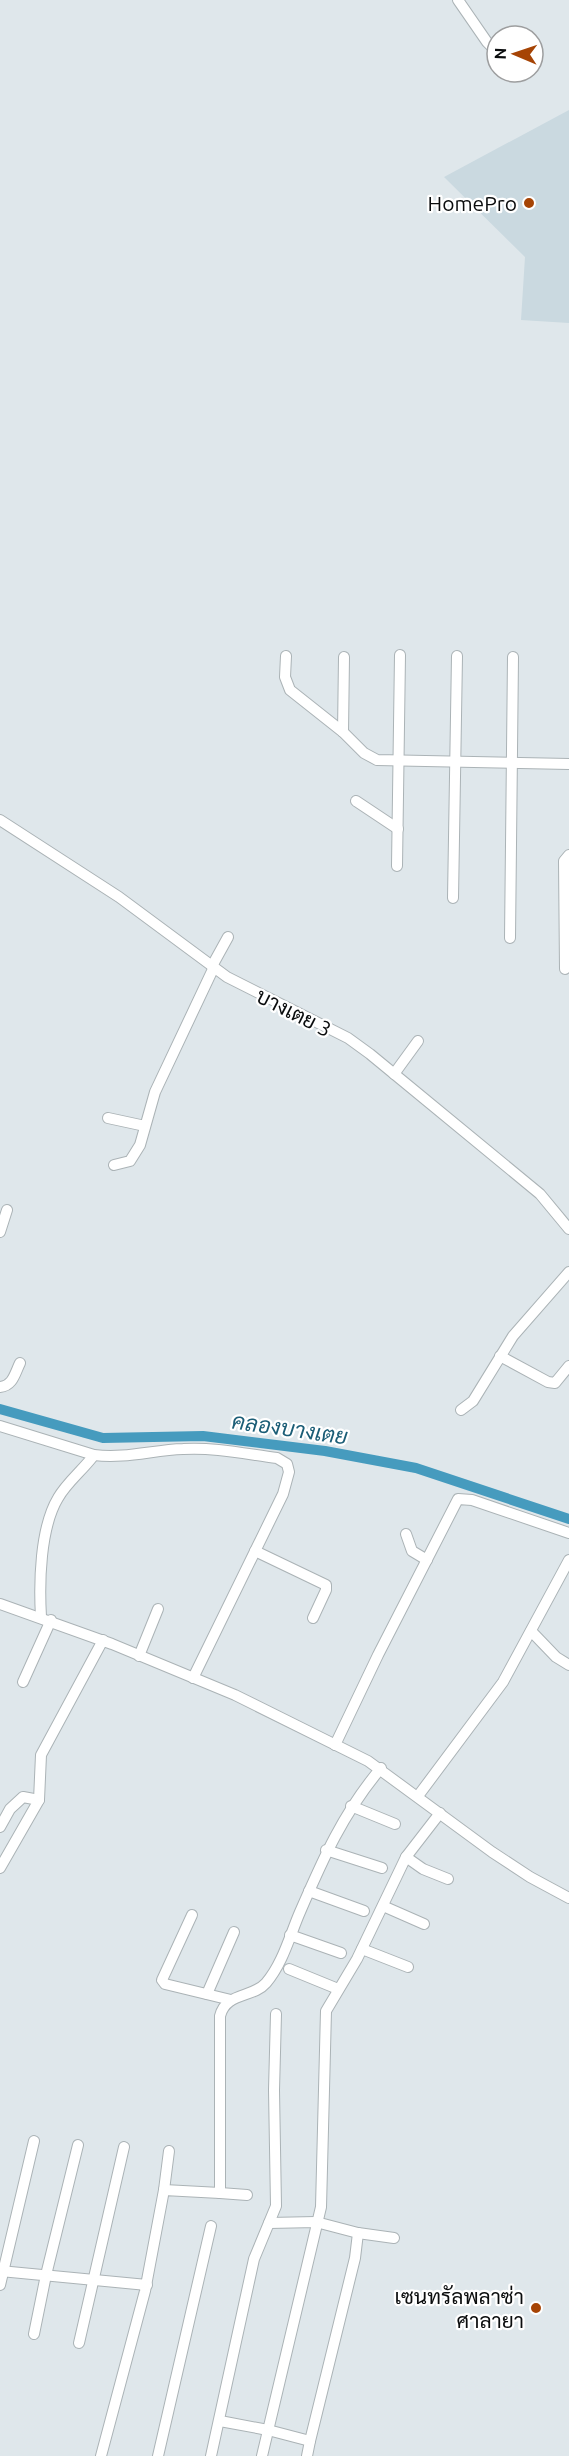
<svg xmlns="http://www.w3.org/2000/svg" width="569" height="2456" font-family="Ubuntu,Sarabun,sans-serif">
<style>
.built{fill:#cad9e0}
.lines{fill:none;stroke-linecap:round;stroke-linejoin:round}
.canal{stroke:#469bbe;stroke-width:10}
.street-casing{stroke:#abb3b6;stroke-width:12}
.street{stroke:#fff;stroke-width:10}
.poi-dot{fill:#a64405;stroke:#fff;stroke-width:2}
.labels{text-anchor:middle;dominant-baseline:central;stroke-width:4.5;stroke-linejoin:round;paint-order:stroke}
.poi-label{font-size:21px;fill:#0b0d0e;stroke:#fff;text-anchor:end}
.street-label{font-size:21px;fill:#0b0d0e;stroke:#fff}
.water-label{font-size:22px;font-style:italic;fill:#1b5d76;stroke:#fff}
</style>
<rect width="100%" height="100%" fill="#dfe7eb"/>
<path class="built" d="M569 110V323L521 320 525 257 444 177Z"/>
<g class="lines">
<path class="canal" d="M0 1409 103 1438 203 1436 325 1451 416 1468 569 1519"/>
<g class="street-casing">
<g id="street">
<path d="M458 0 487 42 497 52"/>
<path d="M286 656 285 677 290 690 343 732 364 753 377 760 569 764"/>
<path d="M343 732 344 657"/>
<path d="M356 801 398 829"/>
<path d="M0 820 119 897 227 977 348 1038 370 1054 540 1194 569 1229"/>
<path d="M397 866 400 655"/>
<path d="M453 898 457 656"/>
<path d="M510 938 513 657"/>
<path d="M212 966 228 937"/>
<path d="M565 969 564 861 569 855"/>
<path d="M394 1074 418 1041"/>
<path d="M108 1118 145 1126"/>
<path d="M114 1165 130 1161 140 1145 155 1092 214 967"/>
<path d="M0 1232 7 1210"/>
<path d="M500 1356 548 1382 555 1383 569 1366"/>
<path d="M0 1387C13 1386 15 1373 20 1363"/>
<path d="M461 1410 473 1401 513 1336 569 1272"/>
<path d="M0 1426 94 1455C125 1459 153 1450 183 1449 214 1447 246 1454 277 1458L287 1464 289 1472 283 1494 193 1678"/>
<path d="M406 1534 412 1551 427 1560"/>
<path d="M255 1551 326 1585V1590L313 1618"/>
<path d="M0 1604 112 1644 235 1695 368 1761 492 1852 530 1877 569 1898"/>
<path d="M41 1617C39 1583 40 1528 58 1498 67 1482 83 1470 94 1455"/>
<path d="M531 1631 556 1657 569 1665"/>
<path d="M139 1656 158 1609"/>
<path d="M23 1682 51 1620"/>
<path d="M335 1745 378 1655 458 1499 472 1500 569 1533"/>
<path d="M418 1796 503 1682 569 1560"/>
<path d="M351 1806 395 1824"/>
<path d="M0 1827 10 1809 23 1797 39 1800"/>
<path d="M326 1850 382 1868"/>
<path d="M406 1857 423 1869 448 1879"/>
<path d="M0 1868 39 1800 41 1755 103 1640"/>
<path d="M309 1891 364 1911"/>
<path d="M383 1906 424 1924"/>
<path d="M192 1915 162 1980 165 1984 231 2000"/>
<path d="M290 1935 341 1953"/>
<path d="M362 1949 408 1967"/>
<path d="M289 1969 338 1989"/>
<path d="M207 1994 234 1932"/>
<path d="M164 2190 169 2151"/>
<path d="M220 2193 247 2195"/>
<path d="M269 2223 316 2222 358 2233 394 2238"/>
<path d="M0 2271 147 2285"/>
<path d="M0 2285 34 2141"/>
<path d="M34 2334 46 2275 78 2145"/>
<path d="M79 2343 124 2147"/>
<path d="M220 2421 268 2430 310 2441 355 2258 358 2233"/>
<path d="M101 2456 145 2291 164 2190 220 2193V2016C226 1992 253 1998 266 1983 283 1963 290 1935 300 1912 323 1859 343 1813 381 1768"/>
<path d="M158 2456 211 2226"/>
<path d="M211 2456 254 2259 276 2206 274 2090 276 2014"/>
<path d="M262 2456 321 2207 326 2011 357 1959 406 1857 440 1813"/>
<path d="M307 2456 310 2441"/>
</g>
</g>
<use href="#street" class="street"/>
</g>
<g class="poi-dot">
<circle cx="529" cy="203" r="6"/>
<circle cx="536" cy="2308" r="6"/>
</g>
<g class="labels">
<g class="poi-label">
<text x="517" y="203">HomePro</text>
<text x="524" y="2296">เซนทรัลพลาซ่า<tspan x="524" dy="24">ศาลายา</tspan></text>
</g>
<g class="street-label">
<text transform="translate(294 1012) rotate(27)">บางเตย 3</text>
</g>
<g class="water-label">
<text transform="translate(290 1428) rotate(8)">คลองบางเตย</text>
</g>
</g>
<g transform="translate(515 54) rotate(272)"><circle r="28" fill="#ffffff" stroke="#9d9e9f" stroke-width="1.5"/>
<path d="M0-4.5L10 22L0 15L-10 22Z" fill="#a64405"/>
<text y="-9" font-size="16" font-weight="bold" text-anchor="middle" fill="#0b0d0e">N</text>
</g>
</svg>
